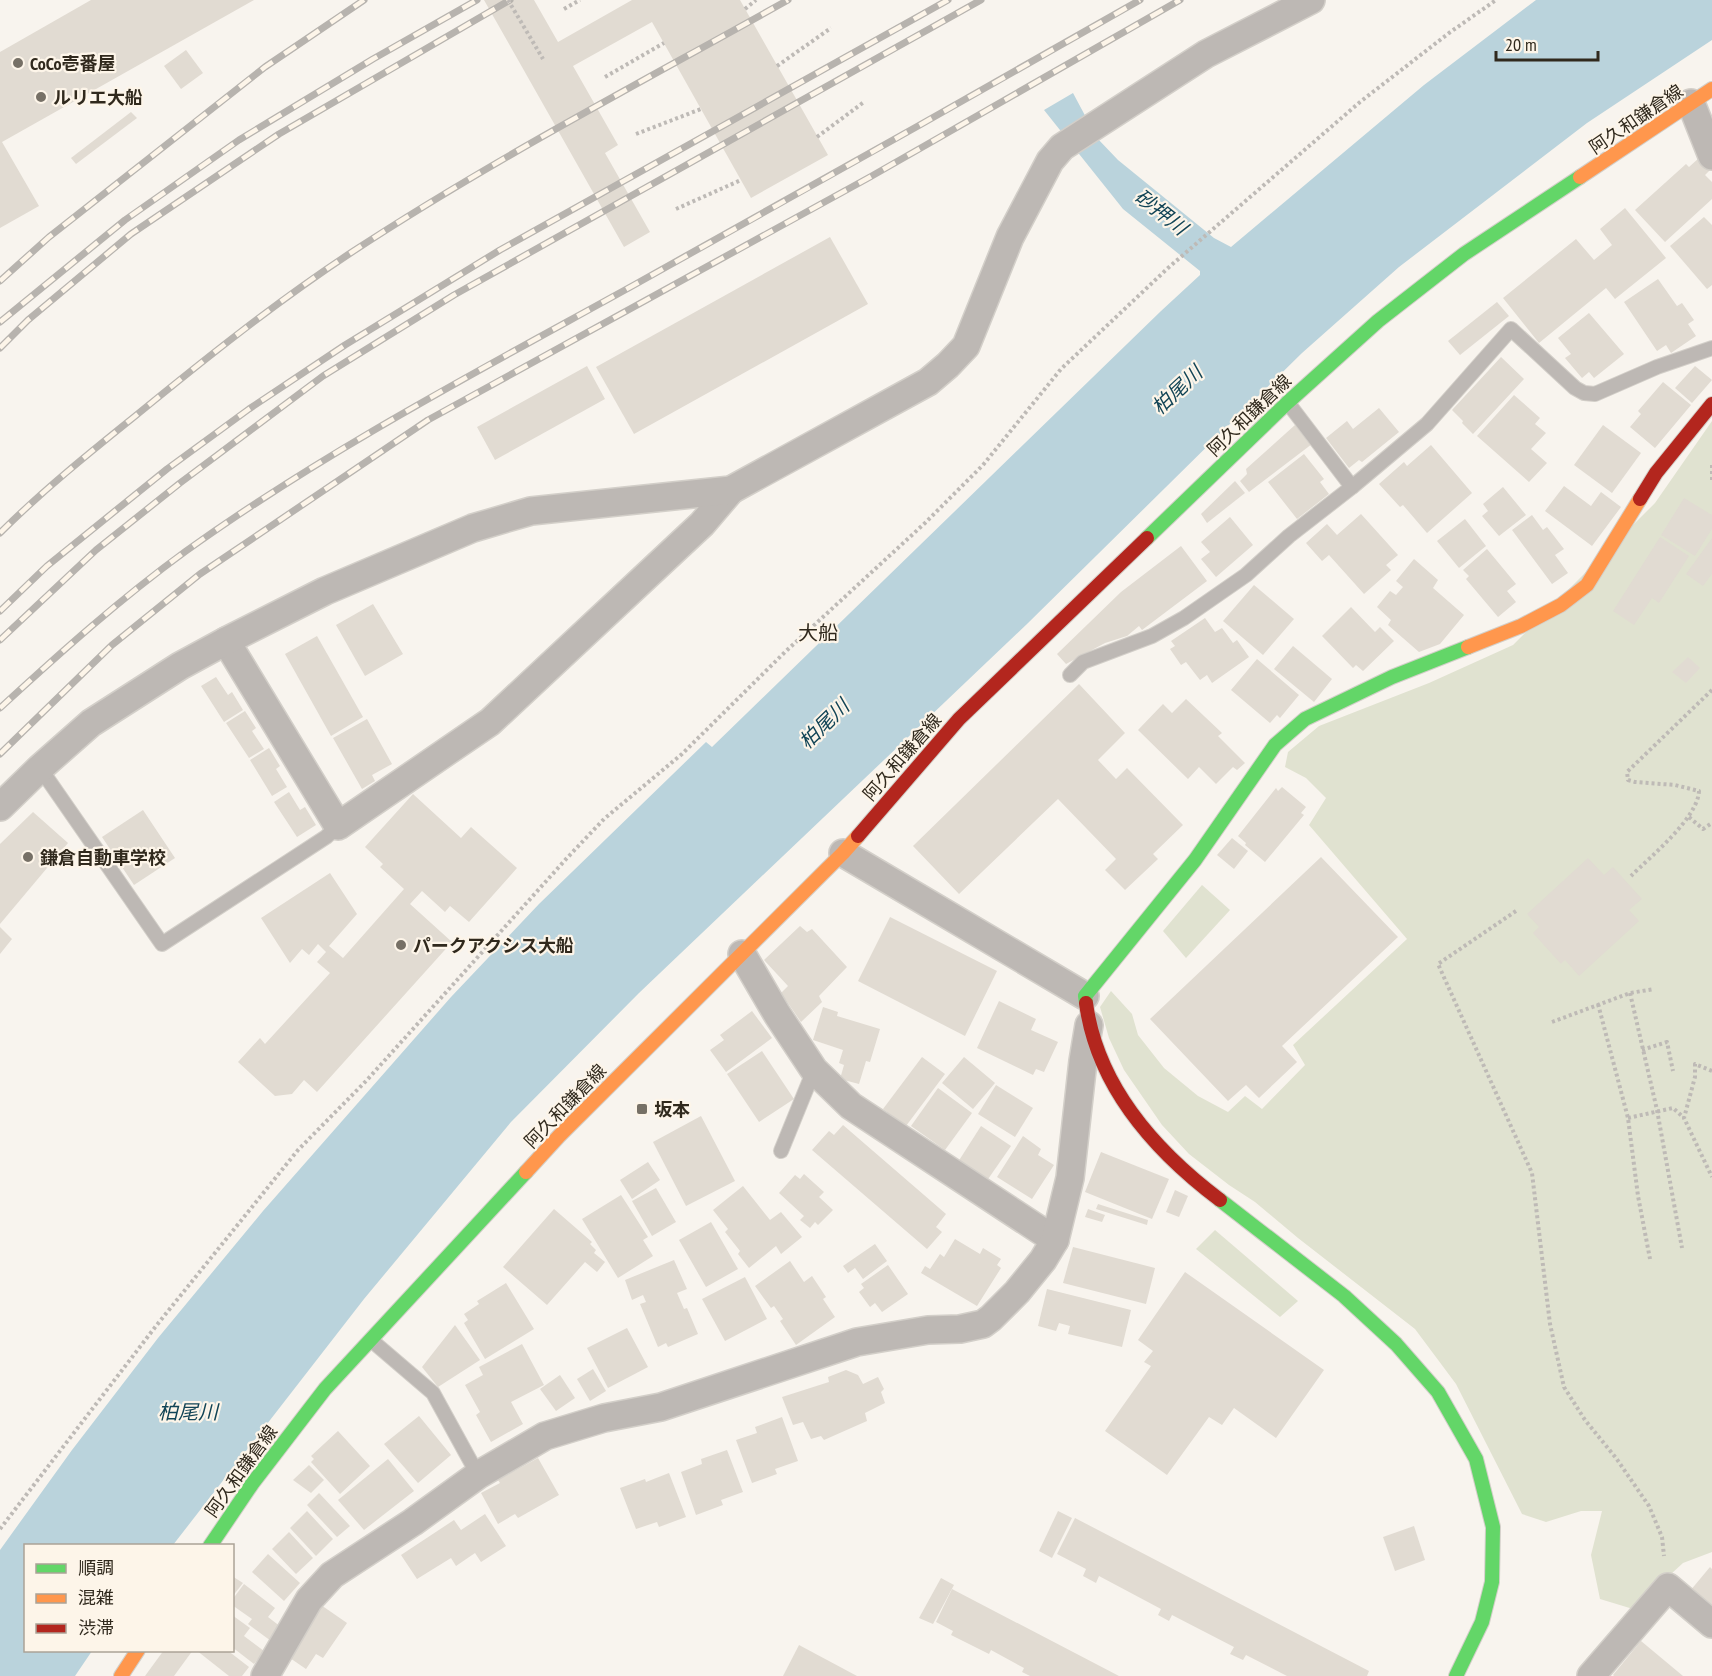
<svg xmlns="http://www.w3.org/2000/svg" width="1712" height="1676" font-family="'PT Sans Narrow','Noto Sans JP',sans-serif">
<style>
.green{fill:#e0e2d0}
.water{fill:#bad3dc}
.building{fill:#e1dbd2}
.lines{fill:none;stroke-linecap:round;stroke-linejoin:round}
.lane-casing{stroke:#d3cfc9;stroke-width:16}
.street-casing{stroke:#d3cfc9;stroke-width:30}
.fast-casing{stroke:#d3cfc9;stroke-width:16}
.slow-casing{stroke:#d3cfc9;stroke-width:16}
.jam-casing{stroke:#d3cfc9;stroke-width:16}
.path{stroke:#bebab6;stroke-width:4;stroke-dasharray:3 3;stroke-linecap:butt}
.lane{stroke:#bdb8b4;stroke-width:14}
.street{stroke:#bdb8b4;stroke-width:27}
.fast{stroke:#63d668;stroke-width:14}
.slow{stroke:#ff974d;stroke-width:14}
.jam{stroke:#b3261e;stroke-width:14}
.rail-casing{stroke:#b7b3ae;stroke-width:7}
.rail{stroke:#fdf5e9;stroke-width:4.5;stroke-dasharray:14;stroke-linecap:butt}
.path-bridge{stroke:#bebab6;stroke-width:4;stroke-dasharray:3 3;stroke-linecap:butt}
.poi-dot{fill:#767066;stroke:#fdf5e9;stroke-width:2}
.labels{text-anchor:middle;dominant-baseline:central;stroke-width:4.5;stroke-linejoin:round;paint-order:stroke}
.poi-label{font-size:18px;font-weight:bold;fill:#30291d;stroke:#fdf5e9;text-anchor:start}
.street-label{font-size:18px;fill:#30291d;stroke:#fdf5e9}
.water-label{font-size:20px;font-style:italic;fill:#114456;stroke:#fdf5e9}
.neighbourhood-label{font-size:20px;fill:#30291d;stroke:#fdf5e9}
</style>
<rect width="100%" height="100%" fill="#f8f4ee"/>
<g class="green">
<path d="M1712 421V1552L1683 1563 1633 1609 1600 1599 1591 1555 1602 1511H1581L1546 1522 1522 1514 1456 1384 1415 1329 1298 1238 1255 1202 1229 1185 1189 1154 1162 1125 1124 1070 1109 1038 1100 1007 1111 991 1132 1014 1138 1035 1164 1068 1198 1096 1228 1112 1245 1096 1262 1109 1305 1065 1293 1045 1407 939 1309 825 1326 798 1306 778 1285 767 1288 752 1319 726 1429 683 1513 645 1655 503Z"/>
<path d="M1202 885 1230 910 1186 958 1163 931Z"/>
<path d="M1215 1230 1298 1301 1280 1317 1196 1249Z"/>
</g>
<path class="water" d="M1536 0H1712V40L1587 123 1399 267 1302 353 1027 624 639 993 511 1122 364 1299 173 1545 26 1546V1650L92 1651 75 1676H0V1550L72 1450 158 1338 263 1211 451 997 539 904 706 742 712 747 1161 311 1200 275V271L1123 209 1044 110 1073 93 1097 138 1118 160 1214 238 1231 247 1424 85Z"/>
<g class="building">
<path d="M91 0H254L2 142 39 206 0 228V52Z"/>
<path d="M484 0H534L558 42 632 0H740L828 155 751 198 652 22 573 66 618 145 605 153 650 232 624 247Z"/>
<path d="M186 50 203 73 181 89 164 66Z"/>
<path d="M131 112 137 118 76 164 71 158Z"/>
<path d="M1699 158 1710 170 1705 175 1712 182V199L1665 242 1635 210 1686 164 1689 167Z"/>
<path d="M1625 208 1666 258 1615 299 1606 288 1539 343 1503 298 1576 239 1594 260 1612 245 1600 229Z"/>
<path d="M1704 217 1712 225V285L1707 289 1670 246Z"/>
<path d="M830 237 868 304 634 434 596 367Z"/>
<path d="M1658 279 1677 306 1682 303 1694 320 1688 324 1696 336 1671 353 1666 345 1657 351 1624 302Z"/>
<path d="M1497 302 1509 316 1460 355 1448 341Z"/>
<path d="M1589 313 1624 354 1594 378 1589 372 1582 378 1565 358 1571 354 1558 338Z"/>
<path d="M1501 357 1524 379 1473 434 1462 423 1463 421 1452 410Z"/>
<path d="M587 366 605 399 495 460 477 427Z"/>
<path d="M1695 366 1712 380 1692 403 1675 388Z"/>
<path d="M1663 382 1691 405 1655 448 1630 427 1641 414 1638 411Z"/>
<path d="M1514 395 1540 418 1535 424 1546 433 1531 449 1547 463 1529 482 1477 436Z"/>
<path d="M1379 408 1399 432 1362 462 1359 460 1349 468 1326 438 1347 421 1353 429Z"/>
<path d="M1295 425 1312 444 1249 492 1240 481 1247 474 1246 469Z"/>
<path d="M1603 425 1641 453 1612 493 1574 465Z"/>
<path d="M1431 445 1472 493 1427 533 1403 505 1400 507 1379 484 1404 462 1407 466Z"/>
<path d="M1304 454 1324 479 1320 482 1329 494 1297 519 1268 482Z"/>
<path d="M1235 481 1245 493 1207 523 1201 514Z"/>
<path d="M1564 486 1591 506 1601 492 1621 507 1592 546 1545 511Z"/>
<path d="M1503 487 1526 515 1499 536 1482 516 1488 511 1483 504Z"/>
<path d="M1684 498 1712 515V529L1695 556 1661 535Z"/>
<path d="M1361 514 1398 555 1386 565 1391 570 1364 594 1329 555 1322 561 1306 543 1327 524 1337 535Z"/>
<path d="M1532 515 1543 530 1547 527 1564 549 1555 555 1568 573 1552 584 1512 530Z"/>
<path d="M1230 517 1253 545 1216 577 1201 559 1210 552 1201 542Z"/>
<path d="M1465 519 1486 546 1459 568 1437 541Z"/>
<path d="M1660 537 1689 556 1659 603 1652 598 1634 625 1613 611Z"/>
<path d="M1712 538V574L1703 586 1686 574Z"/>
<path d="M1181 546 1207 581 1142 630 1139 626 1127 636 1105 643 1066 664 1057 654 1121 592Z"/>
<path d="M1487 549 1516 584 1507 591 1516 602 1498 617 1466 579 1469 576 1463 570Z"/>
<path d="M1414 559 1438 580 1433 588 1464 615 1440 644 1419 652 1388 625 1391 620 1377 607 1390 591 1396 595 1403 587 1396 581Z"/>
<path d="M1254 585 1294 619 1263 655 1223 621Z"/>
<path d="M373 604 403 654 365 676 336 625Z"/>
<path d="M1351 607 1375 632 1380 627 1394 641 1363 671 1356 665 1353 668 1322 636Z"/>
<path d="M1205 618 1215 632 1222 628 1233 643 1237 640 1249 657 1212 683 1207 675 1200 680 1186 662 1181 665 1170 649 1175 646 1171 641Z"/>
<path d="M317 636 363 717 331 736 285 654Z"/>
<path d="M1293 646 1332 679 1314 702 1274 669Z"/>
<path d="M1688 657 1700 668 1686 683 1672 672Z"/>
<path d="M1257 659 1299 695 1280 718 1277 715 1270 723 1231 690Z"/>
<path d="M216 677 228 695 232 692 243 710 224 722 201 686Z"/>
<path d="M1079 684 1125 733 1098 760 1116 779 1127 768 1183 825 1153 854 1158 859 1125 890 1105 870 1116 859 1058 799 959 894 913 846Z"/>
<path d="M1186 699 1222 733 1218 736 1245 763 1237 770 1233 767 1216 784 1199 767 1188 779 1138 730 1163 704 1172 713Z"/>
<path d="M245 711 256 728 252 731 264 749 249 758 226 723Z"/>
<path d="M367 719 392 764 372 775 375 781 362 789 333 738Z"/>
<path d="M269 748 280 766 276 769 287 787 272 796 250 760Z"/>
<path d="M1282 787 1306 807 1301 813 1304 815 1265 862 1245 845 1246 843 1238 836 1276 788 1278 791Z"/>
<path d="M289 792 300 810 305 807 316 825 297 837 274 802Z"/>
<path d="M413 794 461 838 471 827 517 868 469 922 450 906 445 912 422 891 410 904 452 942 317 1092 304 1080 292 1094 275 1096 238 1062 260 1038 265 1044 330 973 317 962 326 952 318 944 309 955 302 949 290 963 261 918 330 873 357 914 329 946 343 958 404 889 380 867 383 864 365 847Z"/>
<path d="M143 810 175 858 134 885 102 837Z"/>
<path d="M33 812 68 843 0 924V844Z"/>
<path d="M1232 838 1248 851 1234 869 1217 855Z"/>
<path d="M1321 857 1398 937 1282 1046 1297 1062 1259 1098 1246 1085 1228 1101 1150 1019Z"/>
<path d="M1588 858 1604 875 1613 867 1642 899 1629 910 1639 921 1579 976 1565 960 1561 964 1533 933 1539 927 1527 914Z"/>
<path d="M890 917 997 971 965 1036 858 981Z"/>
<path d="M800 926 807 932 812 929 847 967 819 996 822 1002 801 1022 781 993 788 986 764 960Z"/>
<path d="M0 927 12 939 0 954Z"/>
<path d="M999 1001 1036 1019 1031 1030 1058 1042 1044 1072 1036 1069 1033 1075 977 1048Z"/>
<path d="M823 1007 838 1012 837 1016 880 1029 870 1062 866 1061 859 1084 840 1079 844 1065 839 1063 843 1050 813 1040Z"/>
<path d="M752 1011 772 1038 726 1072 710 1050 724 1040 720 1035Z"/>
<path d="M762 1051 794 1099 759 1122 727 1074Z"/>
<path d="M922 1057 945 1074 906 1126 883 1109Z"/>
<path d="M964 1057 995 1083 973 1109 942 1083Z"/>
<path d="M996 1085 1033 1108 1015 1137 978 1114Z"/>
<path d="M938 1088 972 1113 945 1150 911 1126Z"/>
<path d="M701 1116 735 1181 686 1206 653 1142Z"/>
<path d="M843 1125 946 1214 936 1227 942 1232 927 1249 812 1150 829 1131 834 1135Z"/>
<path d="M981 1126 1011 1146 986 1182 958 1162Z"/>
<path d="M1023 1136 1041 1149 1038 1155 1054 1165 1032 1199 997 1177Z"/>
<path d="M1101 1152 1169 1179 1152 1219 1085 1192Z"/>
<path d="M648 1162 660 1180 632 1199 620 1180Z"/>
<path d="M804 1174 824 1192 819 1197 833 1210 818 1225 815 1222 810 1228 800 1220 804 1216 779 1193 795 1175 800 1179Z"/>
<path d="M743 1186 770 1220 781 1212 802 1237 781 1254 776 1246 749 1268 738 1254 740 1251 725 1232 728 1229 713 1210Z"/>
<path d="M656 1188 676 1222 652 1236 632 1201Z"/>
<path d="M1175 1190 1188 1196 1179 1217 1166 1212Z"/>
<path d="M621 1195 648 1237 643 1240 653 1256 618 1278 582 1219Z"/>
<path d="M1098 1204 1148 1220 1147 1225 1096 1209Z"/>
<path d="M554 1209 592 1242 590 1244 596 1250 594 1253 605 1262 597 1272 585 1262 547 1305 503 1267Z"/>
<path d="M1088 1209 1105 1215 1102 1222 1085 1217Z"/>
<path d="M711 1222 738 1269 706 1287 679 1240Z"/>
<path d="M955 1239 980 1254 983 1248 1001 1259 997 1265 1001 1268 977 1306 921 1273 925 1266 930 1269 940 1254 944 1257Z"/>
<path d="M875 1244 887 1261 863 1279 855 1268 848 1273 843 1266Z"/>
<path d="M1073 1247 1155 1268 1146 1304 1063 1283Z"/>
<path d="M674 1260 687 1289 677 1293 684 1309 687 1308 698 1334 668 1347 666 1343 658 1347 640 1304 646 1302 643 1295 632 1300 625 1280Z"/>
<path d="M790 1261 804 1282 812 1276 826 1297 823 1299 835 1317 796 1345 780 1321 783 1319 774 1306 771 1308 755 1286Z"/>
<path d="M888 1265 908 1294 882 1312 875 1303 870 1307 859 1292 864 1288 861 1284Z"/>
<path d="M1185 1272 1324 1370 1276 1438 1234 1408 1222 1425 1209 1417 1167 1475 1105 1431 1151 1366 1144 1362 1153 1351 1138 1340Z"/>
<path d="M745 1277 767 1319 725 1341 702 1299Z"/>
<path d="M506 1283 534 1329 485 1359 464 1323 468 1320 464 1314 479 1304 477 1301Z"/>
<path d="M1047 1289 1131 1310 1122 1347 1068 1334 1070 1326 1059 1323 1056 1331 1038 1326Z"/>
<path d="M455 1325 480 1360 438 1387 422 1367Z"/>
<path d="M627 1328 648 1367 608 1388 587 1348Z"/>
<path d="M522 1344 544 1385 511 1402 523 1424 491 1442 476 1415 480 1412 465 1385 483 1375 479 1367Z"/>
<path d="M593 1369 606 1391 590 1401 577 1379Z"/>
<path d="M846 1370 858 1375 863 1384 878 1377 884 1389 881 1392 885 1403 865 1413 867 1421 824 1440 821 1436 811 1439 803 1422 793 1425 782 1397 829 1382 828 1377Z"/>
<path d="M560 1375 575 1398 556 1411 540 1389Z"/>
<path d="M419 1416 451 1455 418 1483 384 1444Z"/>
<path d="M782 1417 798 1461 775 1469 777 1474 752 1483 736 1440 757 1433 755 1427Z"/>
<path d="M338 1431 370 1466 340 1494 311 1462 314 1459 311 1456Z"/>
<path d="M727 1450 743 1492 721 1500 723 1505 696 1515 681 1472 702 1464 701 1459Z"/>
<path d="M538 1458 559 1495 518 1518 515 1514 498 1524 481 1493 500 1483 498 1480Z"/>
<path d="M388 1459 414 1491 364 1530 338 1500Z"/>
<path d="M309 1465 324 1480 311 1493 293 1480Z"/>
<path d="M669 1473 686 1517 659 1527 657 1522 636 1529 620 1488 645 1479 646 1482Z"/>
<path d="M319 1493 350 1526 337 1537 307 1505Z"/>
<path d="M307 1511 333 1539 316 1556 290 1528Z"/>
<path d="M1058 1511 1072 1518 1052 1558 1039 1551Z"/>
<path d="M485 1514 506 1546 481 1562 475 1553 456 1566 451 1558 417 1579 401 1555 454 1520 461 1530Z"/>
<path d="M1075 1518 1369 1671 1367 1676H1287L1246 1655 1243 1660 1230 1654 1234 1647 1172 1615 1169 1621 1158 1615 1161 1609 1099 1576 1096 1583 1083 1576 1086 1569 1057 1554Z"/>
<path d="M1414 1526 1425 1560 1395 1571 1383 1537Z"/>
<path d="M289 1532 313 1558 296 1574 272 1549Z"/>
<path d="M268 1554 300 1583 284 1601 252 1572Z"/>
<path d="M1710 1567 1712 1569V1610L1690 1591Z"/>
<path d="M232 1576 243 1583 232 1597Z"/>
<path d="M941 1578 954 1585 933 1624 919 1618Z"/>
<path d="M244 1584 275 1608 268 1617 281 1627 271 1641 248 1624 252 1619 232 1605V1600Z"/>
<path d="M952 1589 1119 1676H1030L1022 1672 1024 1668 991 1650 989 1654 951 1635 953 1631 936 1622Z"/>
<path d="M321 1605 347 1623 323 1658 316 1654 306 1669 287 1656Z"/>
<path d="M232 1615 250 1628 244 1636 264 1651 254 1664 232 1647Z"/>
<path d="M1641 1641 1683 1676H1614L1613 1675Z"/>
<path d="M799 1645 857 1676H783Z"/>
<path d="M164 1650H193L174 1676H145Z"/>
<path d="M196 1650H227L249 1667 242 1676H229Z"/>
</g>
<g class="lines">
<g class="lane-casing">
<g id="lane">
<path d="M1288 403 1352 487"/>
<path d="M1070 675 1083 662 1152 636 1184 618 1246 575 1289 536 1352 487 1427 424 1511 329 1575 388 1584 393 1595 394 1657 367 1712 348"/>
<path d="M40 768 162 944 326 837 338 826"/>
<path d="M781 1151 814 1070"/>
<path d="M371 1340 433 1393 478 1475"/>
</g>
</g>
<g class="street-casing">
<g id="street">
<path d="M1691 103 1712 156"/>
<path d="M226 641 338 826 490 722 702 524 731 490"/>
<path d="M0 807 40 768 91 723 180 666 226 641 325 591 473 528 531 511 731 490 928 382 948 365 966 346 1010 237 1050 161 1062 147 1206 54 1311 0"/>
<path d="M843 853 1085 996"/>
<path d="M742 954 777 1014 814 1070 851 1106 1055 1240"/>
<path d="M265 1676 309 1600 332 1575 413 1522 478 1475 545 1436 604 1418 661 1407 857 1342 928 1330 960 1329 983 1324 991 1318 1017 1292 1043 1260 1055 1240 1070 1178 1083 1061 1089 1025"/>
<path d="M1591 1676 1668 1587 1712 1624"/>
</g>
</g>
<g class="fast-casing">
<g id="fast">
<path d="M1147 538 1287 403 1378 321 1464 254 1580 177"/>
<path d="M1086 1003 1085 996 1195 860 1275 745 1305 719 1392 677 1468 647"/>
<path d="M1220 1200 1344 1296 1396 1344 1438 1392 1476 1459 1493 1527 1492 1582 1482 1622 1456 1676"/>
<path d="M210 1546 252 1484 325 1389 526 1172"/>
</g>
</g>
<g class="slow-casing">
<g id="slow">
<path d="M1580 177 1712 89"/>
<path d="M1468 647 1521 626 1561 605 1587 585 1640 499"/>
<path d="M526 1172 559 1136 843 853 858 836"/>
<path d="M121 1676 138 1650"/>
</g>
</g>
<g class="jam-casing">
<g id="jam">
<path d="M1640 499 1656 473 1712 404"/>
<path d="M858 836 959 719 1147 538"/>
<path d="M1086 1003C1097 1086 1155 1151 1220 1200"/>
</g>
</g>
<g class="path">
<path d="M564 9 580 0"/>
<path d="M745 9 756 0"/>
<path d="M777 66 831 28"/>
<path d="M605 77 664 43"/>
<path d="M636 134 701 109"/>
<path d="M817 137 864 102"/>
<path d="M676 209 741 180"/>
<path d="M1712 465V481"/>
<path d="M1689 817 1703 829 1712 823"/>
<path d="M1631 876C1650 857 1698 818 1699 791L1675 785 1635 782 1628 780 1627 772 1712 690"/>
<path d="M1516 911 1438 964 1532 1173 1550 1324 1564 1387 1585 1420 1616 1458 1649 1506 1662 1537 1664 1556"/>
<path d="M1630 993 1657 1110 1682 1248"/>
<path d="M1598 1004 1628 1118 1638 1196 1650 1259"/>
<path d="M1552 1022 1630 993 1654 989"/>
<path d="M1642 1050 1667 1042 1673 1071"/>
<path d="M1712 1071 1695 1064V1077L1684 1118 1712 1177"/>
<path d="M1628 1118 1673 1108 1684 1118"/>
<path d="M0 1529 156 1326 298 1150 367 1080 567 858 604 819 682 754 785 652 925 523 983 465 1061 369 1168 268 1360 102 1449 33 1496 0"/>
</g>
<use href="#lane" class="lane"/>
<use href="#street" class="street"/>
<use href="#fast" class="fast"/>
<use href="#slow" class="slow"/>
<use href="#jam" class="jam"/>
<g class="rail-casing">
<g id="rail">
<path d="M0 281 49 237 265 67 364 0"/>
<path d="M0 322 125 220 239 140 373 59 477 0"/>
<path d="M0 348 28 320 131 234 279 134 510 0"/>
<path d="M0 533C42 491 88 454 134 417 205 359 276 302 352 252 492 160 642 82 788 0"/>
<path d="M0 611 47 566 167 469 249 409 345 345 500 250 948 0"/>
<path d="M0 640 96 550 180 483 323 376 454 295 981 0"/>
<path d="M0 708C60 653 120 599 186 551 327 450 482 369 634 285 803 191 972 96 1140 0"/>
<path d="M0 754 112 645 200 574 428 420 870 177 1180 0"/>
</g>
</g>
<use href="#rail" class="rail"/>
<path class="path-bridge" d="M508 0 543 59"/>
</g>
<g class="poi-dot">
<circle cx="18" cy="63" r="6"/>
<circle cx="41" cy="97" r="6"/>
<circle cx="28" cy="857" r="6"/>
<circle cx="401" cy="945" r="6"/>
<rect x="636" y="1103" width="12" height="12" rx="3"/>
</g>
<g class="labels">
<g class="poi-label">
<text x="30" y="63">CoCo壱番屋</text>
<text x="53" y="97">ルリエ大船</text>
<text x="40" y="857">鎌倉自動車学校</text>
<text x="413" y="945">パークアクシス大船</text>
<text x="654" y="1109">坂本</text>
</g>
<g class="street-label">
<text transform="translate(1636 119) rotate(-34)">阿久和鎌倉線</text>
<text transform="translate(1249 415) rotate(-44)">阿久和鎌倉線</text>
<text transform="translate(902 757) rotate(-49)">阿久和鎌倉線</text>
<text transform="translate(565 1106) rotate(-46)">阿久和鎌倉線</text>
<text transform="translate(241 1471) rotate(-54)">阿久和鎌倉線</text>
</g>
<g class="water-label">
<text transform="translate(1161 212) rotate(38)">砂押川</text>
<text transform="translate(1177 390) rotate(-43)">柏尾川</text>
<text transform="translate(824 724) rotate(-44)">柏尾川</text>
<text x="188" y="1412">柏尾川</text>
</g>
<g class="neighbourhood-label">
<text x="818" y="633">大船</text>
</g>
</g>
<rect x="24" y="1544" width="210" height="108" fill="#fdf5e9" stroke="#aba397" stroke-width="1.5"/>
<rect x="36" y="1564" width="30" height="9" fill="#63d668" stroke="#aba397" stroke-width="1.5"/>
<text x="78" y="1574" font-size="18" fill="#30291d">順調</text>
<rect x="36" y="1594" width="30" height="9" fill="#ff974d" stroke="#aba397" stroke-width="1.5"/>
<text x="78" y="1604" font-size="18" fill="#30291d">混雑</text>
<rect x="36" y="1624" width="30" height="9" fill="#b3261e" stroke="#aba397" stroke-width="1.5"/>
<text x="78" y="1634" font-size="18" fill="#30291d">渋滞</text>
<path d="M1496 51v9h102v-9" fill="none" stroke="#30291d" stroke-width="3"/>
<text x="1505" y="51" font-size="18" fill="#30291d" stroke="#fdf5e9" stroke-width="4.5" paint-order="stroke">20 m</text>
</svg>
